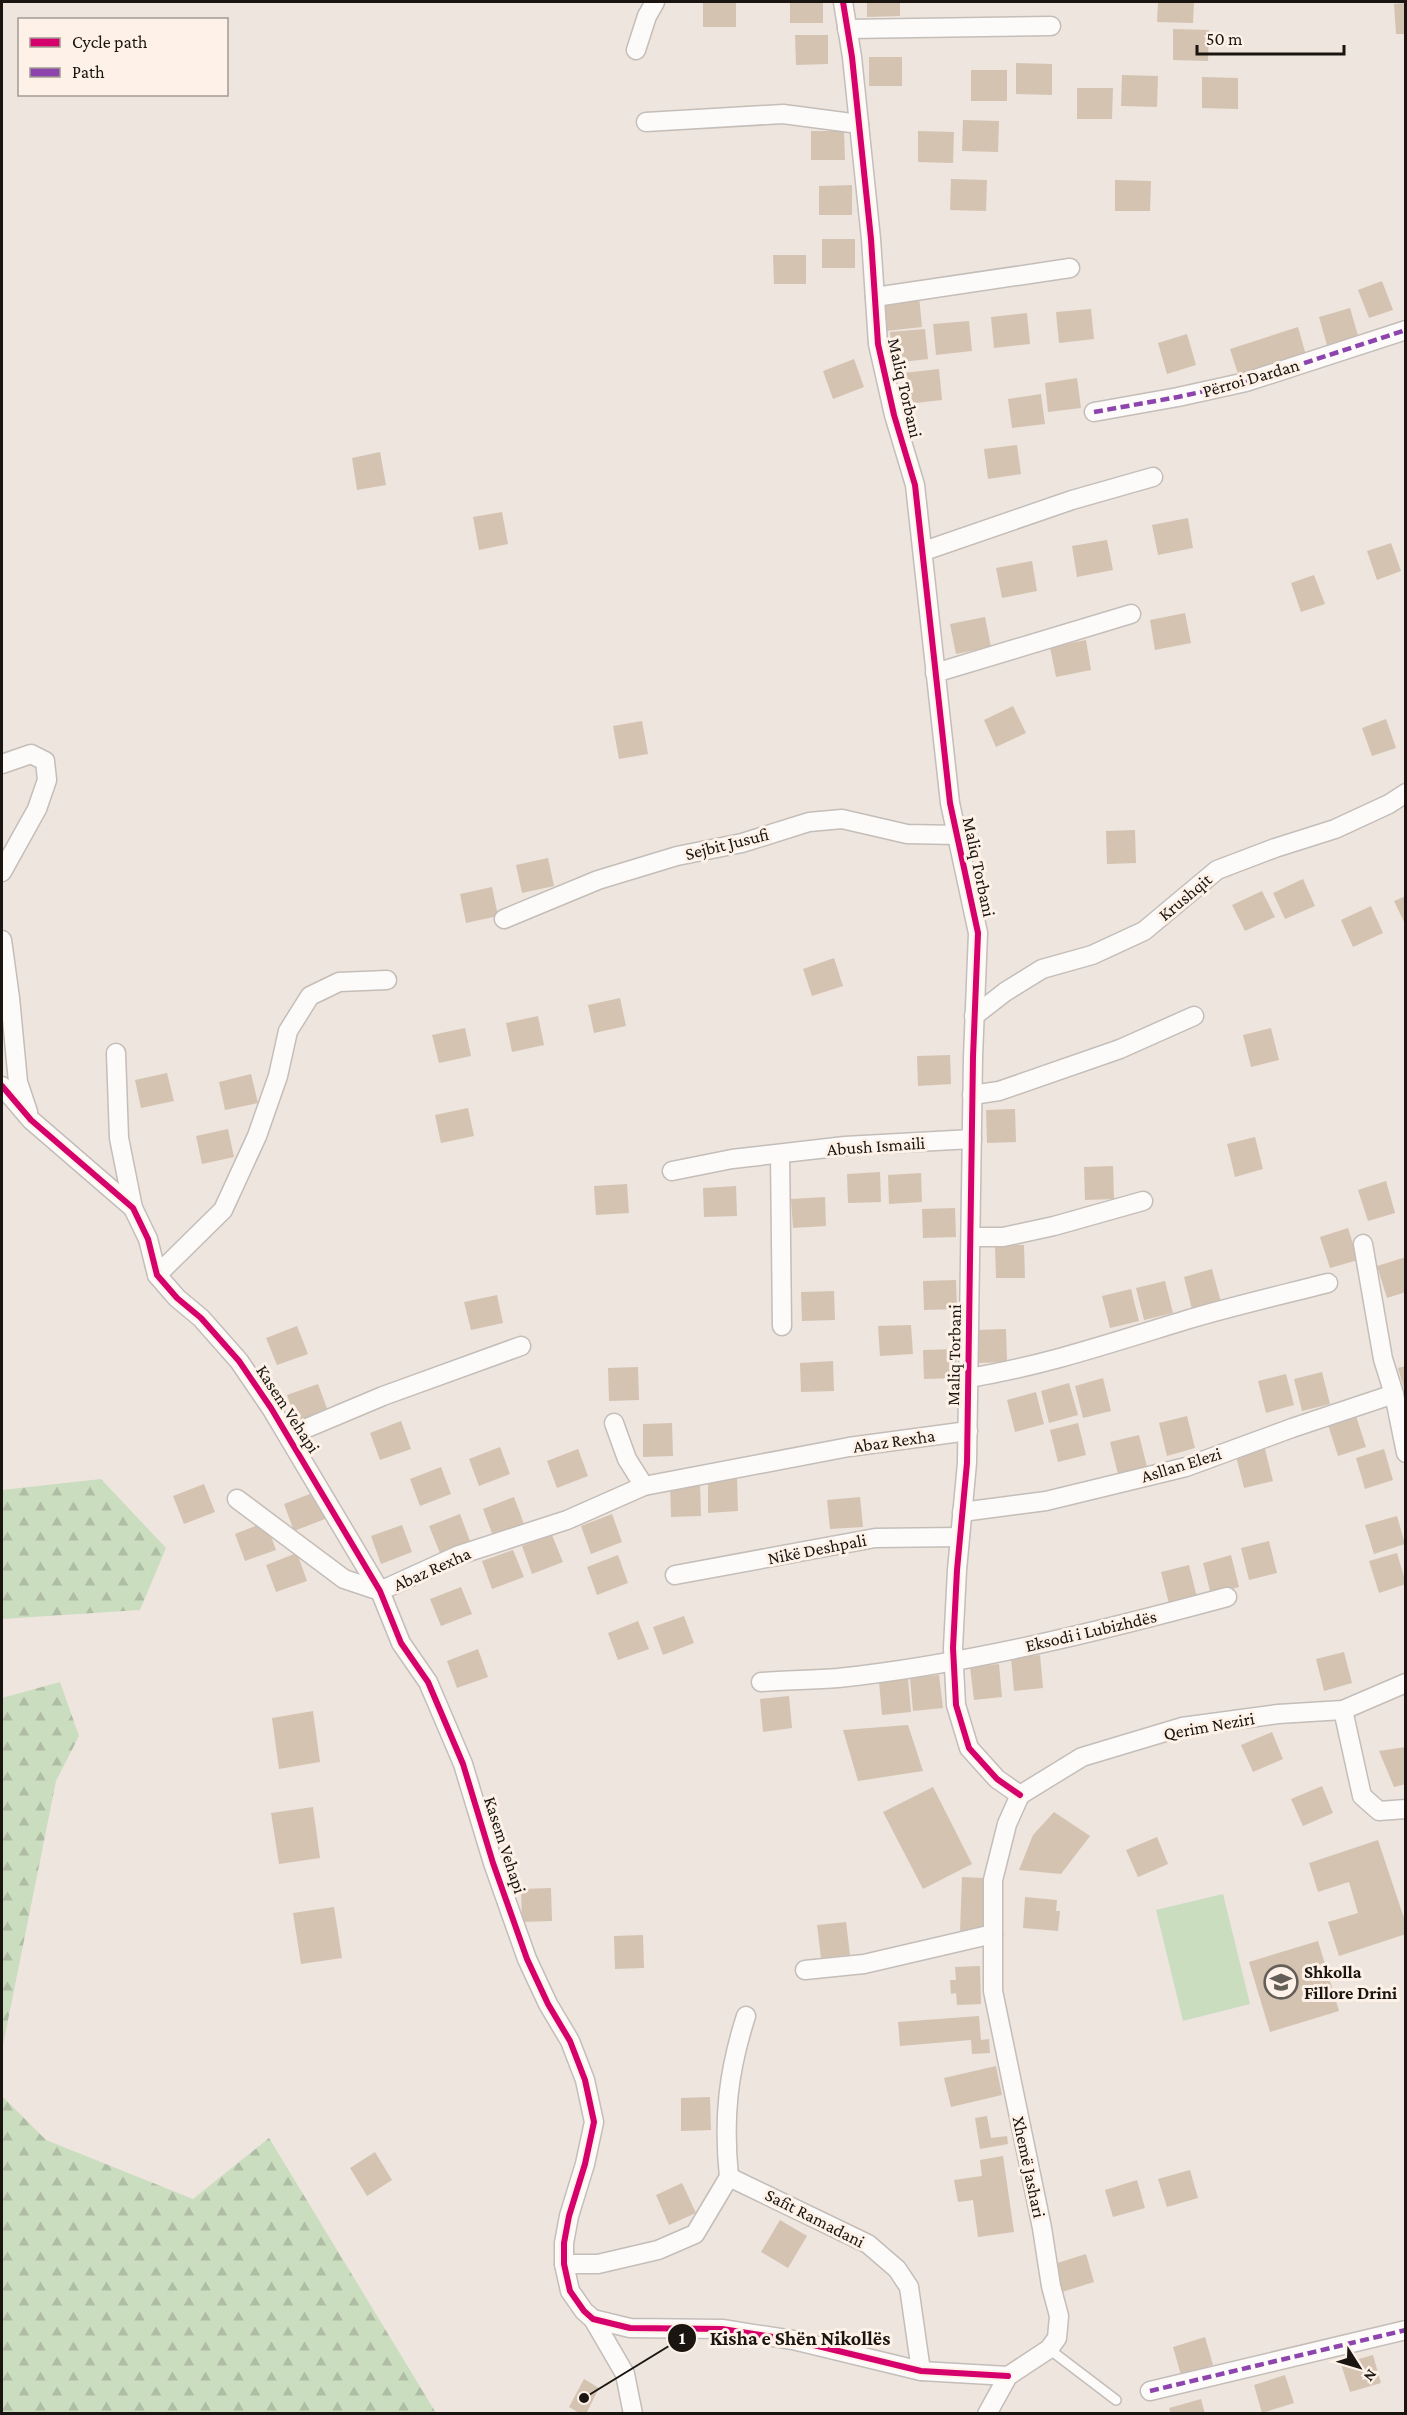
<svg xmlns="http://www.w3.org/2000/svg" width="1407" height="2415" font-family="'Crimson Pro',serif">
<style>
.forest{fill:url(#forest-firs)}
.park{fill:#cbddbf}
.building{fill:#d5c3b1}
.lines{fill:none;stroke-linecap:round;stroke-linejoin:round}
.lane-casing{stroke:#c4bdb8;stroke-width:12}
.street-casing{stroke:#c4bdb8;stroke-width:21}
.lane{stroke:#fcfbfa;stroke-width:9}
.street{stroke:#fcfbfa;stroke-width:18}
.quiet{stroke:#8e44ad;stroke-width:4.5;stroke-dasharray:9 4.5;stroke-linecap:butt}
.cycleway-casing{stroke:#fef2e8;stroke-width:10}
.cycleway{stroke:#d6006c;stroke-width:6}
.labels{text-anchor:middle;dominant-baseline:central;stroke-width:6;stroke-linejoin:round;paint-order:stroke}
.street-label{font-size:18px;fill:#1a1510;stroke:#fef2e8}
.poi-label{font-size:18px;font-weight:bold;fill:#1a1510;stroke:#fef2e8;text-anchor:start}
.leader{fill:none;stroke:#1a1510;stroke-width:2}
.callout-dot{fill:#1a1510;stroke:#fef2e8;stroke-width:2}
.mark-label{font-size:18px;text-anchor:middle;font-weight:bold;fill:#fff}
.callout-label{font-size:20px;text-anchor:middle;font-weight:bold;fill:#1a1510;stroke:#fef2e8;stroke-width:6;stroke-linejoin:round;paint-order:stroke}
</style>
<defs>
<pattern id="forest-firs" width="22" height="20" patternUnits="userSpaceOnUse" patternTransform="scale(1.5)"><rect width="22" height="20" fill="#cbddbf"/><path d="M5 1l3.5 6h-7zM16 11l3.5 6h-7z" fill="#aebda3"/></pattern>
</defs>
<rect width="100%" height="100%" fill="#ede5de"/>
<g class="forest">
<path d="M101 1479 166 1548 140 1610 2 1619V1490Z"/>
<path d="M60 1682 79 1736 56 1781 2 2050V1698Z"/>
<path d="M2 2096 46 2140 193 2199 269 2138 436 2413H2Z"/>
</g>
<path class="park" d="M1223 1894 1250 2004 1183 2021 1156 1910Z"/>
<g class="building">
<rect x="703" y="2" width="33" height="25"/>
<rect x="790" y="2" width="33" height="21"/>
<path d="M867 2H900V16L867 17Z"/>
<path d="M1158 2H1194L1193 23 1157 22Z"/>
<path d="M1406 3V34H1396L1394 4Z"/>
<path d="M1173 29 1209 30 1208 61 1173 60Z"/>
<path d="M795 35H828V64L796 65Z"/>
<rect x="869" y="57" width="33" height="29"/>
<path d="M1016 63 1052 64V95L1016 94Z"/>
<rect x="971" y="70" width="36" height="31"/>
<path d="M1122 75 1158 76 1157 107 1121 106Z"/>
<path d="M1202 77 1238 78V109L1202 108Z"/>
<path d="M1077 88H1113L1112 119H1077Z"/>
<path d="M963 120 999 121 998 152 962 151Z"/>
<path d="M811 131H844L845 160H811Z"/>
<path d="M918 131 954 132 953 163 918 162Z"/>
<path d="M951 179 987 180 986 211 950 210Z"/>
<path d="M1115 180 1151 181 1150 211H1115Z"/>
<path d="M852 185V215H819V186Z"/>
<rect x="822" y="239" width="33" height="29"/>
<path d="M773 255H806V284H774Z"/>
<path d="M1382 281 1393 310 1369 318 1358 290Z"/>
<path d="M919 296 922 327 886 331 884 300Z"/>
<path d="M1350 308 1359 339 1328 349 1319 317Z"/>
<path d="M1091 309 1094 339 1059 343 1056 312Z"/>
<path d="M1027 313 1030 344 994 348 991 317Z"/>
<path d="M969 321 972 351 936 355 933 324Z"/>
<path d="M1298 327 1307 359 1240 380 1230 349Z"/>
<path d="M925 329 928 359 893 363 890 332Z"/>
<path d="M1187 334 1196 365 1167 374 1158 343Z"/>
<path d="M854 359 864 387 833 399 823 371Z"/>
<path d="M939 369 942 400 906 404 903 373Z"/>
<path d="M1077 378 1081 408 1048 412 1045 383Z"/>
<path d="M1041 394 1045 424 1012 428 1008 399Z"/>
<path d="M1017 445 1021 474 988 479 984 449Z"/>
<path d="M380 452 386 485 357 490 352 458Z"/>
<path d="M502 512 508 544 479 550 473 517Z"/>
<path d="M1188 518 1193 548 1158 555 1152 525Z"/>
<path d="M1107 540 1113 570 1077 577 1072 546Z"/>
<path d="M1391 543 1401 571 1377 580 1367 551Z"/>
<path d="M1032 561 1037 591 1002 598 996 568Z"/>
<path d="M1314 575 1325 604 1301 612 1291 583Z"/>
<path d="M1185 613 1191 643 1155 650 1150 620Z"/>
<path d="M985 617 991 647 956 654 950 624Z"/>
<path d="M1086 640 1091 670 1056 677 1050 647Z"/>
<path d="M1013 706 1026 733 996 747 984 720Z"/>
<path d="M1386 719 1396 748 1372 756 1362 728Z"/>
<path d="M642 721 648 754 619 759 613 726Z"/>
<path d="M1135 830 1136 863 1107 864 1106 831Z"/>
<path d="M548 858 554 886 522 893 516 865Z"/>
<path d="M1303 879 1315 906 1285 919 1273 893Z"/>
<path d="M492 887 498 916 466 923 460 894Z"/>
<path d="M1262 891 1275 917 1245 931 1232 905Z"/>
<path d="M1406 896V926L1394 901Z"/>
<path d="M1371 906 1383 933 1353 947 1341 920Z"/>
<path d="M834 958 843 986 812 996 803 969Z"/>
<path d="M620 998 626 1026 594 1033 588 1005Z"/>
<path d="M538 1016 544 1045 512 1052 506 1023Z"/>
<path d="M465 1028 471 1056 439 1063 432 1035Z"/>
<path d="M1271 1028 1279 1060 1251 1067 1243 1035Z"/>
<path d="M950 1055 951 1084 918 1086 917 1056Z"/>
<path d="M167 1073 174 1101 141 1108 135 1080Z"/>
<path d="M251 1074 258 1103 225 1110 219 1082Z"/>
<path d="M468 1108 474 1136 441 1143 435 1115Z"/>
<path d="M1015 1109 1016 1142 987 1143 986 1110Z"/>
<path d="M228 1129 234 1157 202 1164 196 1136Z"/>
<path d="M1255 1137 1263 1169 1235 1177 1227 1144Z"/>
<path d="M1113 1166 1114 1199 1085 1200 1084 1167Z"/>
<path d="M880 1172 881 1202 848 1203 847 1174Z"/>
<path d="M921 1173 922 1202 889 1204 888 1175Z"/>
<path d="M1386 1181 1395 1213 1368 1221 1358 1190Z"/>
<path d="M627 1184 629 1213 596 1215 594 1186Z"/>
<path d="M736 1186 737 1216 704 1217 703 1188Z"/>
<path d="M825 1197 826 1226 793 1228 791 1199Z"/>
<path d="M955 1208 956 1237 923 1238 922 1209Z"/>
<path d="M1348 1228 1358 1260 1330 1268 1320 1237Z"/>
<path d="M995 1245H1024L1025 1278H996Z"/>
<path d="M1406 1257V1292L1387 1298 1377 1266Z"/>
<path d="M1212 1269 1221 1302 1192 1309 1184 1277Z"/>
<path d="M956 1280 957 1309 924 1310 923 1281Z"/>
<path d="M1165 1281 1173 1313 1144 1320 1136 1288Z"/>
<path d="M1131 1289 1139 1321 1110 1328 1102 1296Z"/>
<path d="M834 1291 835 1320 802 1321 801 1292Z"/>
<path d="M497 1295 503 1323 471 1330 464 1302Z"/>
<path d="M911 1325 913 1354 880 1356 878 1326Z"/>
<path d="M297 1326 308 1354 277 1365 266 1338Z"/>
<path d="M1006 1329 1007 1362 978 1363 977 1330Z"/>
<path d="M956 1349 957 1378 924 1379 923 1350Z"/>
<path d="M833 1361 834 1391 801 1392 800 1363Z"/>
<path d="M1406 1366V1392H1405L1398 1368Z"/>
<path d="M638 1367 639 1400 609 1401 608 1368Z"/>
<path d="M1322 1372 1330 1404 1302 1411 1294 1379Z"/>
<path d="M1286 1374 1294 1405 1266 1413 1258 1381Z"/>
<path d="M1103 1378 1111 1411 1083 1418 1075 1386Z"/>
<path d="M1069 1383 1078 1415 1049 1423 1041 1391Z"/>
<path d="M318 1384 328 1411 297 1423 287 1395Z"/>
<path d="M1036 1392 1044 1424 1015 1432 1007 1400Z"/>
<path d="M1187 1416 1195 1448 1167 1456 1159 1423Z"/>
<path d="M1356 1416 1366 1447 1338 1456 1328 1425Z"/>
<path d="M401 1421 411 1449 380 1460 370 1433Z"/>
<path d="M672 1423 673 1456 643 1457V1424Z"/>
<path d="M1078 1423 1086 1455 1058 1462 1050 1430Z"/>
<path d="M1139 1435 1147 1467 1118 1474 1110 1442Z"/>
<path d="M500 1447 510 1474 479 1486 469 1459Z"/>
<path d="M578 1449 588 1476 557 1488 547 1461Z"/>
<path d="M1265 1449 1273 1481 1244 1488 1236 1456Z"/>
<path d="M1384 1449 1393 1480 1365 1489 1356 1458Z"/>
<path d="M441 1467 451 1494 420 1506 410 1479Z"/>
<path d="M708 1479H737L738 1511 708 1513Z"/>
<path d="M700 1483 701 1516 671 1517 670 1484Z"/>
<path d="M204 1484 215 1512 184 1524 173 1496Z"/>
<path d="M315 1492 325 1519 294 1531 284 1504Z"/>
<path d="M514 1497 524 1524 493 1536 483 1509Z"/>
<path d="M860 1497 863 1527 830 1529 827 1500Z"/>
<path d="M460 1514 470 1541 440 1553 429 1526Z"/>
<path d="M612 1514 622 1542 591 1554 581 1526Z"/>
<path d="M1397 1516 1405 1544 1374 1554 1365 1525Z"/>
<path d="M266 1522 276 1550 245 1561 235 1534Z"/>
<path d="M402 1525 412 1552 381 1564 371 1536Z"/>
<path d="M552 1535 563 1562 532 1574 522 1546Z"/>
<path d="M1269 1541 1277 1573 1249 1580 1241 1548Z"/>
<path d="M513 1550 524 1577 492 1589 482 1561Z"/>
<path d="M297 1553 307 1581 276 1592 266 1565Z"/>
<path d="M1397 1553 1406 1584 1379 1593 1369 1561Z"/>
<path d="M618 1555 628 1583 597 1595 587 1567Z"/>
<path d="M1231 1555 1239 1587 1211 1595 1203 1563Z"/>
<path d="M1189 1565 1197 1597 1169 1604 1161 1572Z"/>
<path d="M461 1587 472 1614 441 1626 430 1599Z"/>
<path d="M684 1616 694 1643 663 1655 653 1627Z"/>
<path d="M638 1621 649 1649 618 1660 608 1633Z"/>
<path d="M478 1649 488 1677 457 1688 447 1661Z"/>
<path d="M1344 1652 1352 1683 1324 1691 1316 1659Z"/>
<path d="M1040 1655 1043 1688 1014 1691 1011 1658Z"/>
<path d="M999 1664 1002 1697 974 1700 970 1667Z"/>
<path d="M939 1675 943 1708 913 1711 910 1678Z"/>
<path d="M908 1679 911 1712 882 1715 879 1682Z"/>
<path d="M789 1696 792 1728 763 1732 760 1699Z"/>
<path d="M313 1711 320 1762 279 1769 272 1718Z"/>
<path d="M908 1725 923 1771 858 1781 843 1730Z"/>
<path d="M1272 1732 1283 1759 1253 1772 1241 1745Z"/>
<path d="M1406 1747V1784L1394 1787 1379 1751Z"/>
<path d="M1322 1786 1333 1813 1303 1826 1291 1799Z"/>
<path d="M933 1787 972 1864 923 1889 883 1812Z"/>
<path d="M313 1807 320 1858 279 1864 271 1813Z"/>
<path d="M1054 1812 1090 1836 1061 1874 1019 1870 1033 1835Z"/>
<path d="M1157 1837 1168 1864 1138 1877 1126 1850Z"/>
<path d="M1378 1840 1406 1924V1934L1339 1956 1328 1922 1358 1913 1349 1882 1318 1892 1309 1863Z"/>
<path d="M962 1877 985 1878 984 1932H960Z"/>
<path d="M551 1888 552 1921 522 1922 521 1889Z"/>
<path d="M1025 1897 1057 1900 1056 1911H1060L1058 1931 1023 1928Z"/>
<path d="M334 1907 342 1958 301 1964 293 1913Z"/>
<path d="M846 1922 850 1955 821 1958 817 1925Z"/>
<path d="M643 1935 644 1968 615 1969 614 1936Z"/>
<path d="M1318 1941 1339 2011 1270 2032 1249 1962Z"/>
<path d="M980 1966 981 2004 957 2005 956 1993 951 1994 950 1980H956L955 1967Z"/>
<path d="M979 2016 981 2040 989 2039 990 2053 972 2054 971 2040 900 2046 898 2022Z"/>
<path d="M996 2066 1002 2095 951 2107 944 2078Z"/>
<path d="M710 2097 711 2130 681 2131V2098Z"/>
<path d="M987 2116 991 2138 1007 2136 1008 2144 980 2149 975 2118Z"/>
<path d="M375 2152 392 2180 367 2196 350 2168Z"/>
<path d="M1003 2156 1014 2232 978 2237 973 2200 958 2202 954 2180 982 2176 980 2160Z"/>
<path d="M1190 2170 1198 2198 1167 2207 1158 2179Z"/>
<path d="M1137 2180 1145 2208 1113 2217 1105 2190Z"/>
<path d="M682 2183 696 2213 669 2225 656 2195Z"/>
<path d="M780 2220 807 2236 788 2268 761 2252Z"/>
<path d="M1086 2254 1094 2282 1062 2292 1054 2264Z"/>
<path d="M1205 2337 1213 2365 1181 2375 1173 2347Z"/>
<path d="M1373 2355 1381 2383 1350 2392 1341 2364Z"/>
<path d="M1285 2375 1294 2403 1262 2413 1254 2385Z"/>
<path d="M584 2379 599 2388 586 2414H581L569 2407Z"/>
<path d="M1201 2399 1205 2414H1171L1169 2408Z"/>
</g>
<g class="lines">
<g class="lane-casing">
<path id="lane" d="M1049 2349 1116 2400"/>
</g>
<g class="street-casing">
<g id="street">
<path d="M843 2 852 57 871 239 878 344 894 415 915 485 950 803 978 933 973 1057 967 1463 957 1570 953 1648 956 1705 969 1748 997 1779 1020 1795"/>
<path d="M847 29 1051 26"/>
<path d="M636 50 647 16 655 2"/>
<path d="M646 122 783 114 859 124"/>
<path d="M875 297 1070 268"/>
<path d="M1094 412 1178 397 1246 382 1406 330"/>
<path d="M924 551 1072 500 1153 477"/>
<path d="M935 673 1131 614"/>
<path d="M2 764 31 754 45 761 47 780 37 809 2 872"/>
<path d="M504 919 598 880 677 856 742 843 809 822 842 819 907 834 957 835"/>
<path d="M2 940 10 998 18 1082 28 1112"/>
<path d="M974 1016 1005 992 1042 969 1092 955 1144 931 1217 870 1275 848 1335 829 1389 804 1406 793"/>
<path d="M116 1053 119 1138 133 1208"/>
<path d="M2 1086 31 1120 133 1208 148 1239 157 1275 177 1298 201 1318 239 1361 271 1408 380 1591 401 1643 428 1682 463 1764 493 1863 527 1959 548 2004 570 2041 585 2080 594 2122 585 2164 569 2216 564 2243V2264L570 2291 584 2311 593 2319 630 2328 722 2329 793 2340 921 2371 1008 2376"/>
<path d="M972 1095 999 1091 1120 1049 1194 1016"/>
<path d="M780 1154 782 1326"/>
<path d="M672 1171 732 1159 845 1146 972 1139"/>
<path d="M971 1237H1003L1054 1226 1143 1201"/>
<path d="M1363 1244 1383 1359 1394 1394 1406 1453"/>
<path d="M157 1275 223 1210 257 1136 278 1076 288 1031 310 996 339 982 387 980"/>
<path d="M969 1378C1043 1366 1114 1342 1186 1320 1233 1306 1281 1295 1328 1283"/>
<path d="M614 1423 627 1459 644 1486"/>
<path d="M288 1436 383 1396 521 1346"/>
<path d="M237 1499 344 1579 380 1591 459 1555 567 1520 644 1486 849 1447 968 1431"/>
<path d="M962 1512 1046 1501 1186 1467 1292 1428 1394 1394"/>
<path d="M675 1575 875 1538 960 1537"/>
<path d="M761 1682C787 1680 813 1680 838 1678 968 1664 1101 1631 1227 1597"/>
<path d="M1343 1710 1362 1796 1379 1811 1406 1809"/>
<path d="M1020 1795 1082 1757 1182 1727 1278 1714 1343 1710 1406 1683"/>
<path d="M805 1970 864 1964 993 1934"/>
<path d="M729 2177C723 2118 728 2072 746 2016"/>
<path d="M564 2264H598L658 2250 695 2234 729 2177 868 2244 897 2269 909 2287 921 2371"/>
<path d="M593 2319 625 2374 633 2414"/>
<path d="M1150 2391 1406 2330"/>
<path d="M987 2414 1008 2376 1049 2349 1057 2338 1059 2316 1051 2286 1042 2228 993 1991V1880L1007 1824 1020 1795"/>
</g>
</g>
<use href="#lane" class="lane"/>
<use href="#street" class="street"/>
<g class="quiet">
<path d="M1094 412 1178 397 1246 382 1406 330"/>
<path d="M1150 2391 1406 2330"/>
</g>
<g class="cycleway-casing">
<g id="cycleway">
<path d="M843 2 852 57 871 239 878 344 894 415 915 485 950 803 978 933 973 1057 967 1463 957 1570 953 1648 956 1705 969 1748 997 1779 1020 1795"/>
<path d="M2 1086 31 1120 133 1208 148 1239 157 1275 177 1298 201 1318 239 1361 271 1408 380 1591 401 1643 428 1682 463 1764 493 1863 527 1959 548 2004 570 2041 585 2080 594 2122 585 2164 569 2216 564 2243V2264L570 2291 584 2311 593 2319 630 2328 722 2329 793 2340 921 2371 1008 2376"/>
</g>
</g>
<use href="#cycleway" class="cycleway"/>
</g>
<defs>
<g id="school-ring" transform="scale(1.725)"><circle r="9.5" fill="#fef2e8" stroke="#645e58" stroke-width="1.5"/><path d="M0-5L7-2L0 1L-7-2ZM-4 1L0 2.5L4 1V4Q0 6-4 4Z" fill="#645e58"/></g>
</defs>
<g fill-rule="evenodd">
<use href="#school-ring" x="1281" y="1982"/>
</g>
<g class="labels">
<g class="street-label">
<text transform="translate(1251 378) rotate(-16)">Përroi Dardan</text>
<text transform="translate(905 388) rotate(77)">Maliq Torbani</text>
<text transform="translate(727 844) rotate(-14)">Sejbit Jusufi</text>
<text transform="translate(979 867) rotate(78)">Maliq Torbani</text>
<text transform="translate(1185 897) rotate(-40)">Krushqit</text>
<text transform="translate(876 1146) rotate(-4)">Abush Ismaili</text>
<text transform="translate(954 1355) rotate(-89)">Maliq Torbani</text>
<text transform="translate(288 1409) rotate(57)">Kasem Vehapi</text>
<text transform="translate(894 1441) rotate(-8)">Abaz Rexha</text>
<text transform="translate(1181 1465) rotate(-17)">Asllan Elezi</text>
<text transform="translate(817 1549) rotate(-11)">Nikë Deshpali</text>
<text transform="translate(432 1569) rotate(-24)">Abaz Rexha</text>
<text transform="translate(1091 1631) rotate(-13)">Eksodi i Lubizhdës</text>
<text transform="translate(1209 1726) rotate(-10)">Qerim Neziri</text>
<text transform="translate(505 1845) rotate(72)">Kasem Vehapi</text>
<text transform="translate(1029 2167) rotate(78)">Xhemë Jashari</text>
<text transform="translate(815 2218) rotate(27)">Safit Ramadani</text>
</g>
<g class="poi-label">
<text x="1304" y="1972">Shkolla<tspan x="1304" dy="21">Fillore Drini</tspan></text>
</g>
</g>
<path class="leader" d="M584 2398L682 2338"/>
<g class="callout-dot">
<circle cx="584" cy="2398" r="6"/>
<circle cx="682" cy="2338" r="15"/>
</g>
<g class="mark-label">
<text x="682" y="2344">1</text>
</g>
<g class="callout-label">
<text x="800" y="2345">Kisha e Shën Nikollës</text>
</g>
<rect width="1407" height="2415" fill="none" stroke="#1a1510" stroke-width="6"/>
<rect x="18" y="18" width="210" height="78" fill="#fef2e8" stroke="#a39a92" stroke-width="1.5"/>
<rect x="30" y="38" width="30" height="9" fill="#d6006c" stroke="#a39a92" stroke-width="1.5"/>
<text x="72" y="48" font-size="18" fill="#1a1510">Cycle path</text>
<rect x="30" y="68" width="30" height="9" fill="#8e44ad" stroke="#a39a92" stroke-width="1.5"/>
<text x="72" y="78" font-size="18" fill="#1a1510">Path</text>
<g transform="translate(1359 2367) rotate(127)" stroke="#fef2e8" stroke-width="4.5" paint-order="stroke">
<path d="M0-4.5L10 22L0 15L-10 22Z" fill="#1a1510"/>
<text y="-9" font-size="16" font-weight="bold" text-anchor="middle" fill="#1a1510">N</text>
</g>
<path d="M1197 45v9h147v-9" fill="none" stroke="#1a1510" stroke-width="3"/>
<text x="1206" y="45" font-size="18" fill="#1a1510" stroke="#fef2e8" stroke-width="4.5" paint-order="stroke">50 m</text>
</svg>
